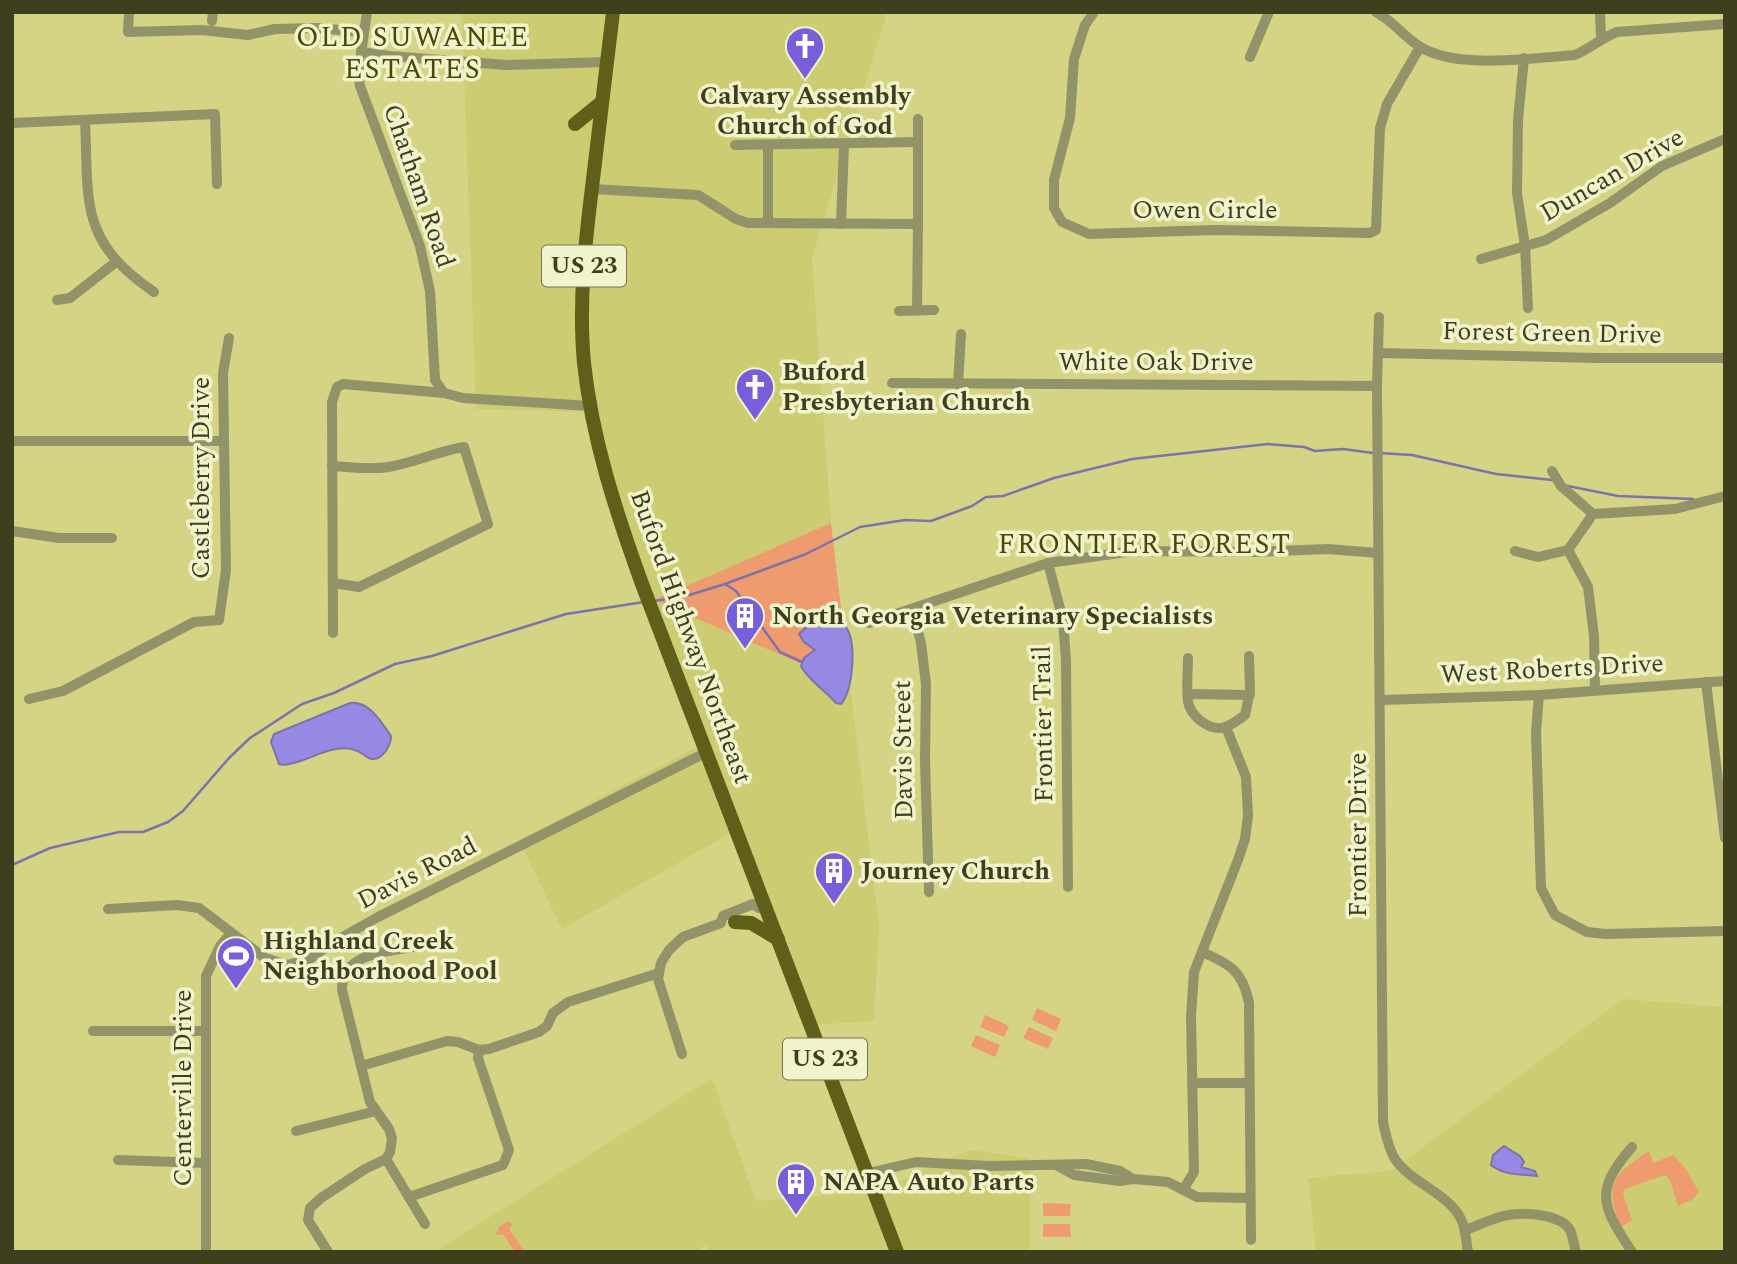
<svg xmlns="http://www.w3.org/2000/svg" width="1737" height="1264" font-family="Spectral,serif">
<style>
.built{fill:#cccc73}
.green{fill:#ee9c6f}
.water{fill:#9689e3;stroke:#7c73a8;stroke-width:2}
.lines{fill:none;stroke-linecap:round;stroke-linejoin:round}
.stream{stroke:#7c73a8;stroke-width:2.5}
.minor{stroke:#929369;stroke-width:10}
.major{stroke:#605f1a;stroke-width:14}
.labels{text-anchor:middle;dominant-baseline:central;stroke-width:7;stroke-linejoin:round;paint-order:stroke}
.shield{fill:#f1f3cc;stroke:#747552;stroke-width:2}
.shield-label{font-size:24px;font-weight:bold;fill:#3f3f1e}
.poi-label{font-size:26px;font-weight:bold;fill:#3f3f1e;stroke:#f1f3cc;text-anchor:start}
.street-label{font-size:26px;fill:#3f3f1e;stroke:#f1f3cc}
.neighbourhood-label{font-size:28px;letter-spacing:2px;fill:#494805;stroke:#f1f3cc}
</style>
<rect width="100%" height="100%" fill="#d4d484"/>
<g class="built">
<path d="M462 12H887L812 258 831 523 655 600 850 685 879 925 874 1021 811 1025 734 831 562 929 519 840 701 745 590 412 476 409Z"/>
<path d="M1623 999 1725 1007V1252H1316L1308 1178 1391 1171Z"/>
<path d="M712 1078 756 1201 877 1191 970 1150 1030 1158V1252H709L706 1244 697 1252H434Z"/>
</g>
<g class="green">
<path d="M831 523 850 685 654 600Z"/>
<path d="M1037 1008 1061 1019 1056 1031 1032 1020Z"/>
<path d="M985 1015 1009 1026 1004 1037 980 1027Z"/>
<path d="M1029 1027 1053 1038 1048 1049 1023 1038Z"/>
<path d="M976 1035 1000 1045 995 1057 971 1046Z"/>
<path d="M1649 1151 1653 1163 1673 1155 1686 1169 1699 1192 1692 1200 1678 1206 1670 1180 1665 1175 1625 1189 1623 1194 1632 1220 1621 1227C1603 1185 1613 1175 1649 1151Z"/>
<path d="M1043 1203 1071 1204 1070 1216H1043Z"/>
<path d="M508 1221 513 1224 509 1229 525 1252H515L503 1234 496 1235 499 1227Z"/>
<path d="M1043 1224H1070L1071 1237H1043Z"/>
</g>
<g class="water">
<path d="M821 616C830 617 841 618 846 627 857 643 853 690 841 704L836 703C827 692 807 679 801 666L804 658 815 650 804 642 799 634 816 618Z"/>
<path d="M350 703C370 701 381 722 391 736 391 745 383 760 372 759 368 759 366 756 363 754 353 747 342 747 331 750 318 753 290 768 279 764L271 742 274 734Z"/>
<path d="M1504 1146 1520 1156 1524 1162 1521 1167 1535 1171 1537 1176C1521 1174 1505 1176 1491 1165L1493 1155Z"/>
</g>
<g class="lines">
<g class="stream">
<path d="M1379 453 1412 455 1496 474 1552 480"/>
<path d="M1568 486 1618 496 1693 499"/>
<path d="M725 584 736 591 780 652 802 662"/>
<path d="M654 601 686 596 725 584 806 554 860 527 905 520 931 521 972 506 986 497 1003 496 1054 478 1132 459 1268 444 1304 447 1315 451 1343 449 1373 453"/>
<path d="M12 865 50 848 119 832H143L168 822 183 811 229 758 250 738 302 704 334 693 395 664 432 656 566 614 644 602"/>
</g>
<g class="minor">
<path d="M129 12 128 32 202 30 248 35 275 29 317 28 363 32"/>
<path d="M367 12 358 75 360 86 420 246 430 291 435 380 444 393 463 398 590 406"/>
<path d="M1094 12 1085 25 1074 59 1070 118 1054 180V208L1062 222 1089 234 1215 230 1370 233 1376 230 1380 128 1387 104 1420 47"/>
<path d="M1376 12C1393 21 1403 36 1419 46 1455 70 1532 58 1575 55 1591 48 1601 38 1617 32L1725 24"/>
<path d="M1600 12 1601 38"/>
<path d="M212 21 213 12"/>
<path d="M361 52 390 56 507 65 607 62"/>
<path d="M1250 57 1269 12"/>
<path d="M1524 58 1518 120 1517 193 1525 246 1528 308"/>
<path d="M85 120C89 202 78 240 154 292"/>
<path d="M12 123 215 114 217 184"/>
<path d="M735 145 918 142"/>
<path d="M768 145V223"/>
<path d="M592 189 698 195 736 219 748 223 918 224V119"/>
<path d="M841 224 844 144"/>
<path d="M1481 259 1546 240 1610 203 1662 166 1725 139"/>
<path d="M57 300 70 298 116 262"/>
<path d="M917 310 918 224"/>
<path d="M899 311 934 310"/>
<path d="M1379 317 1377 386 1383 1122C1386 1135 1388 1148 1395 1159 1412 1184 1447 1192 1461 1219 1466 1229 1466 1241 1468 1252"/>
<path d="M1379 353 1598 358H1725"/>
<path d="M892 383 1377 386"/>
<path d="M958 384 961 334"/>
<path d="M12 441H224"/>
<path d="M332 466C350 467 371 470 388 467 414 463 438 451 464 447L488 524 359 587 333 583"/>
<path d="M1552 471 1561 486 1593 514"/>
<path d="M1593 514 1675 509 1725 496"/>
<path d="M12 531 59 538H112"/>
<path d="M1568 550 1588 587 1594 636 1595 690"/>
<path d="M1515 551 1538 557 1568 550 1593 514"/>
<path d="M1048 563 1063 620 1066 660 1068 887"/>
<path d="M912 609 921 643 926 684 925 760 929 892"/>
<path d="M869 623 1048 563 1134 551 1254 552 1328 549 1378 553"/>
<path d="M333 633 332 402 337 387 343 384 444 393"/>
<path d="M1188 658C1188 672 1186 688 1188 702 1191 716 1207 729 1221 728 1230 727 1238 720 1245 715L1250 691 1249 656"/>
<path d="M1706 682 1725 838"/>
<path d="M1188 694 1250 695"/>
<path d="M1539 695 1536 732 1541 888 1555 915 1587 932 1605 934 1725 931"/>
<path d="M29 699 63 691 194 622 219 620 226 570 223 373 229 338"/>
<path d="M1381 700 1539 695 1725 681"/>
<path d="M108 909 177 905 199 908 265 958 287 965 310 959 330 944 378 917 707 752"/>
<path d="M1202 952C1231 964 1243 972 1249 1003L1251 1240"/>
<path d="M93 1031H206"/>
<path d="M682 1054 658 979 661 963 669 950 683 937 721 923 723 916 753 904 759 908"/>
<path d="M361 1066 447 1041 458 1042 479 1050 489 1049 539 1032 547 1026 553 1013 568 1002 659 973"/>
<path d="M1193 1083H1249"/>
<path d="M296 1131 376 1111"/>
<path d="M1632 1147C1593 1192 1602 1206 1632 1252"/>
<path d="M386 1159 425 1224"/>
<path d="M118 1160 206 1163"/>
<path d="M1056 1165 1074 1175 1120 1181 1133 1179 1168 1182 1197 1197 1249 1198"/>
<path d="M868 1173 916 1162 988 1166 1086 1164 1120 1171 1133 1179"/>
<path d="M1183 1190 1194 1172 1191 1016 1194 972 1238 860 1245 839 1248 816 1246 777 1226 727"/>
<path d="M409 1197 503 1165 509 1150 478 1058 479 1050"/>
<path d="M1465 1230C1482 1224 1501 1214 1518 1214 1533 1213 1562 1216 1570 1230 1573 1237 1574 1245 1576 1252"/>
<path d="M206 1252V976L220 946 231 933"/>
<path d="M328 1252 308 1220 310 1208 321 1198 365 1169 386 1159 390 1152 392 1138 389 1129 370 1102 342 990C342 953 385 952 413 947"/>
</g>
<g class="major">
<path d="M613 12C607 65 600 118 594 171 586 235 578 299 584 363 592 439 616 512 642 584L897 1252"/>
<path d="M575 124 602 102"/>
<path d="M735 922 751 923 778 939"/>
</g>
</g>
<defs>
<g id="church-pin" transform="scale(2.0125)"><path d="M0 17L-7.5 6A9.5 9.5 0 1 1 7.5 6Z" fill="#785ed9" stroke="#f1f3cc"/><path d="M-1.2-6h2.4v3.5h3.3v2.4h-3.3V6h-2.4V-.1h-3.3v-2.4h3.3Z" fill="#fff"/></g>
<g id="building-pin" transform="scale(2.0125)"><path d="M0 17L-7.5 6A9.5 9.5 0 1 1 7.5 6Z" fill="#785ed9" stroke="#f1f3cc"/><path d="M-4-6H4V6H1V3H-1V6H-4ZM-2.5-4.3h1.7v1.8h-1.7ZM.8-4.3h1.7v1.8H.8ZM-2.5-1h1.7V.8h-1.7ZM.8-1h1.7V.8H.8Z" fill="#fff"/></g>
<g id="stadium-pin" transform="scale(2.0125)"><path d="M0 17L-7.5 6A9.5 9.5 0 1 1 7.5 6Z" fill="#785ed9" stroke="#f1f3cc"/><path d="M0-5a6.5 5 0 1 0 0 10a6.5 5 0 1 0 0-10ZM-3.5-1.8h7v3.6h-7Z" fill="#fff"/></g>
</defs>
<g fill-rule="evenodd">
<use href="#church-pin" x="805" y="46"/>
<use href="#church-pin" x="755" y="387"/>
<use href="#building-pin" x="745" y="616"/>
<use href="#building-pin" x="834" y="871"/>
<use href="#stadium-pin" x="236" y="956"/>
<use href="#building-pin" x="796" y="1182"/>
</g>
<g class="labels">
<g class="shield">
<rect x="542" y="245.5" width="84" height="41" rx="5"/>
<rect x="783" y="1038.5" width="84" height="41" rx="5"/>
</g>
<g class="shield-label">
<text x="584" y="266">US 23</text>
<text x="825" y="1059">US 23</text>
</g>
<g class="poi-label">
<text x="805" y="96" text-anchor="middle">Calvary Assembly<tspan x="805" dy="30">Church of God</tspan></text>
<text x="782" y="372">Buford<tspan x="782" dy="30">Presbyterian Church</tspan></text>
<text x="772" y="616">North Georgia Veterinary Specialists</text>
<text x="861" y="871">Journey Church</text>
<text x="263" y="941">Highland Creek<tspan x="263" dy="30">Neighborhood Pool</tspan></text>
<text x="823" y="1182">NAPA Auto Parts</text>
</g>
<g class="street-label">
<text transform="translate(1612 175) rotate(-30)">Duncan Drive</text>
<text transform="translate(419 186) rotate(71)">Chatham Road</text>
<text x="1205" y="210">Owen Circle</text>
<text transform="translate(1552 333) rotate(1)">Forest Green Drive</text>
<text x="1156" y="362">White Oak Drive</text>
<text transform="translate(201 478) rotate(-90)">Castleberry Drive</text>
<text transform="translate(691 637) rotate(70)">Buford Highway Northeast</text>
<text transform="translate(1552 669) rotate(-3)">West Roberts Drive</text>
<text transform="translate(1043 724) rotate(-91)">Frontier Trail</text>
<text transform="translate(903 750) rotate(-91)">Davis Street</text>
<text transform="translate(1358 835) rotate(-90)">Frontier Drive</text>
<text transform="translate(417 873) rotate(-27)">Davis Road</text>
<text transform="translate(183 1088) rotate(-90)">Centerville Drive</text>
</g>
<g class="neighbourhood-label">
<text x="413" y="37">OLD SUWANEE<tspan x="413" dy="32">ESTATES</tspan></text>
<text x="1145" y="544">FRONTIER FOREST</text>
</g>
</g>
<rect width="1737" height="1264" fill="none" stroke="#3f3f1e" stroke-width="28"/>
</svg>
